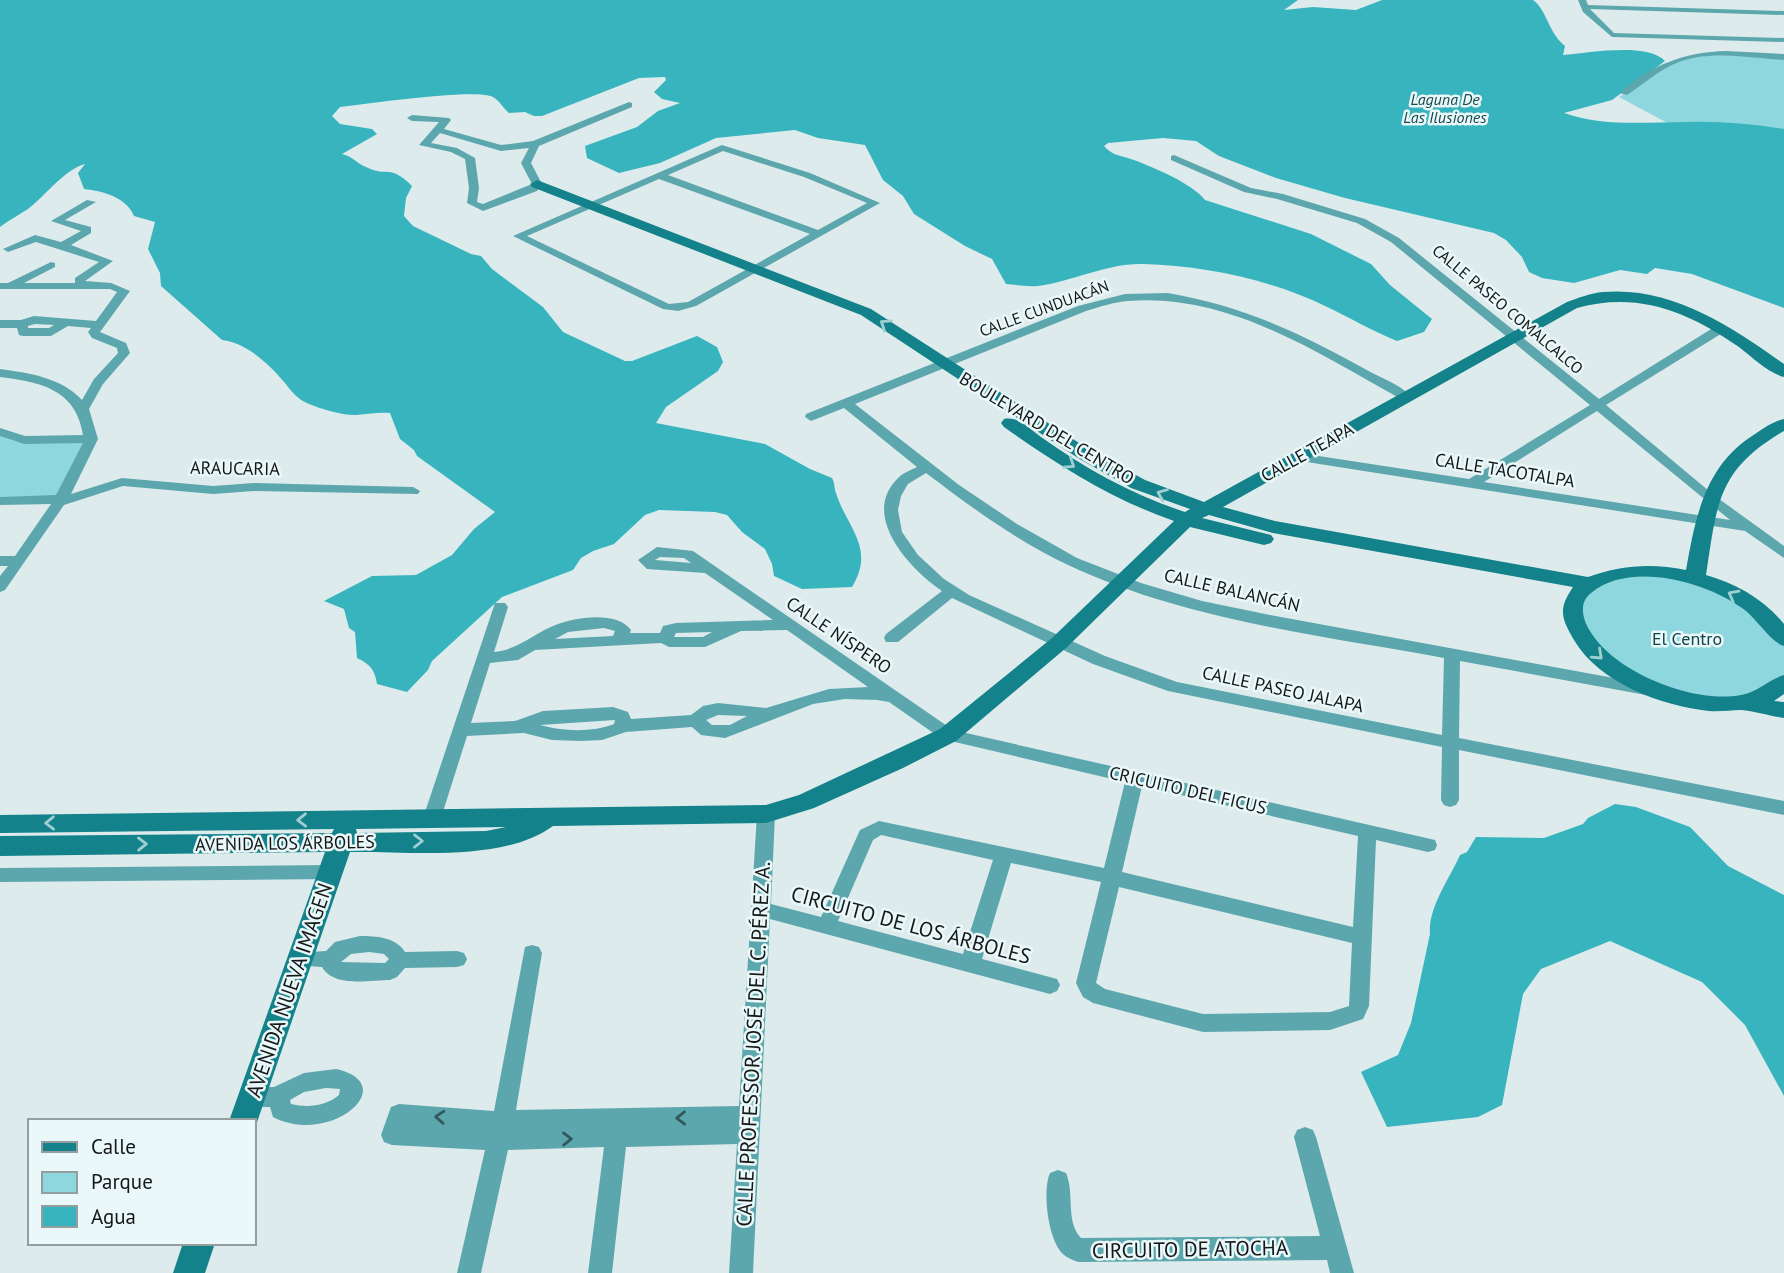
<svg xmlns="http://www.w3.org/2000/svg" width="1784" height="1273" font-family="'PT Sans',sans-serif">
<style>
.green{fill:#8fd7de}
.water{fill:#38b4be}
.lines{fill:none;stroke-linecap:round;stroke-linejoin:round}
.street{fill:#5ca7ad;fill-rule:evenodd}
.secondary{fill:#14828a;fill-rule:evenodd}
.oneway{stroke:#a0cfd2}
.oneway2{stroke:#34585c}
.labels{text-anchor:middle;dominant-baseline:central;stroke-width:5;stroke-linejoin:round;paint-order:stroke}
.far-water-label{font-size:16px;font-style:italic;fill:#15494e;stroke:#ebf8f9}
.far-street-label{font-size:16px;fill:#141819;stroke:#ebf8f9}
.street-label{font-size:18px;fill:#141819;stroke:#ebf8f9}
.park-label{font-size:18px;fill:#0e4449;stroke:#ebf8f9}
.near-street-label{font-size:21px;fill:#141819;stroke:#ebf8f9}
</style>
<rect width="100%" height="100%" fill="#deebec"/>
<g class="green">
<path d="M1711 55 1784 57V132L1671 125 1619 97 1679 60Z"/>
<path d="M0 435 14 441H88L62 499 0 502Z"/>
<path d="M1617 572 1708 583 1784 639V683L1753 700 1659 691 1582 637V589Z"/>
</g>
<g class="water">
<path d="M0 0H1298L1284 10 1313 7 1356 10 1382 0H1533C1547 10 1548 32 1565 46L1563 55C1588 53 1647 42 1665 61L1612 100 1564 113C1604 127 1645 122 1687 122 1719 121 1752 124 1784 129V308L1692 274 1655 268 1647 274 1620 270 1574 283 1542 278 1529 272 1522 257 1506 240 1494 233 1345 198 1276 178 1219 156 1196 141 1163 138 1108 143 1104 146C1111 154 1117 155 1128 158 1149 165 1192 183 1205 200L1311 234 1371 264 1390 285 1432 319 1424 332 1397 341C1372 331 1349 317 1325 306 1269 279 1205 266 1143 264 1107 263 1074 281 1038 286 1028 287 1017 285 1006 284L992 259 965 246 914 214 903 196 883 180 865 145 818 138 795 130 716 138 660 163 619 173 587 158 585 146 637 127 658 111 680 103 662 99 654 92 666 80 665 77 639 78 542 116H534L525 112 509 113C504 109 499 100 493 97 475 88 367 104 340 107L332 116 340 124 372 129 377 134 342 154C354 157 356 163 366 167 388 178 389 163 412 186L406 198 404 216 413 226 471 254 481 256 492 269 543 307 563 332 625 361H632L697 336 717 347 723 362 718 371 666 407 656 423 765 444 810 469 832 478C835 483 834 488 836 493 847 528 876 548 852 587L802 589 774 576 772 564 765 549 742 532 727 515 715 512 659 510 645 515 614 544 593 551 581 558 573 570 502 597 432 661 428 670 407 692 377 684C375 670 370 664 357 658L355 632 349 628 344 609 324 601 372 576 416 575 452 555 474 529 495 512 417 456 414 450 400 439 390 413C378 412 369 414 357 415 344 416 321 409 309 404 297 399 292 392 285 383 269 364 247 343 222 340L161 286 160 273 148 249 155 222 134 216C127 198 104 191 84 189L78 173 85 164C64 170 46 195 28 209 19 215 9 220 0 227Z"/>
<path d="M1615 804 1636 807 1690 827 1728 866 1784 895V1096L1745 1025 1702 982 1610 941 1541 969 1523 994 1502 1105 1478 1117 1387 1127 1361 1072 1398 1055 1411 1023 1430 934C1428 907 1449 880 1460 855L1467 852 1476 837 1544 838 1583 824 1588 818Z"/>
</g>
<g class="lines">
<g class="street">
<path d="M1578 0H1586L1588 5 1784 11V15L1590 9 1614 33 1784 38V42L1612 37 1583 12Z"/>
<path d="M1726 51 1784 54V60C1748 58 1708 49 1674 64 1657 72 1642 85 1627 95L1620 93C1650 65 1685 52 1726 51Z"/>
<path d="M629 102 632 103V107L539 146 531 163 542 184 537 191 483 211 467 203 469 188 465 159 451 152 419 145 439 122 412 121 407 118 412 115 449 118 451 120 444 129 501 145 533 141ZM440 133 501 151 529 148 521 163 532 184 483 204 477 202 479 188 475 158 457 148 431 143Z"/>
<path d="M722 145 810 173 880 203 696 306 678 311 663 309 513 236ZM723 151 804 177 867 203 818 230 668 175ZM659 179 810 234 688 302 669 304 527 236Z"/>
<path d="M1174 155 1251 188 1283 194 1365 219 1399 238 1599 399 1716 326H1724V332L1606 405 1715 496 1784 546V558L1745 531 1294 460 1292 457 1299 453 1469 479 1590 405 1391 242 1357 223 1277 199 1244 192 1171 160V156ZM1597 411 1730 520 1484 482Z"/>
<path d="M87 200 96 202 65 220 91 227V233L71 245 113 261 85 281 111 283 130 291 100 332 126 343 130 353 103 384 89 409 98 439 71 494 122 478 213 486 254 483 413 487 420 491 418 494 254 491 213 494 123 486 64 505 5 590 0 592V576L8 566H0V556H15L51 504 0 505V497L56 495 83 443 24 444 0 436V428L25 436 83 435C76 389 40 382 0 377V369C28 373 61 377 82 400L94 379 118 353 117 348 92 338 88 332 91 328 68 326 51 336H23L19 335 17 328H0V320H21L34 316 96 321 117 292 110 289H0V283H8L51 262 55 263V267L24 283H75V278L99 262 36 242 8 252 3 249 35 235 61 242 81 231 51 221ZM35 324 54 325 49 328H28V326Z"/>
<path d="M1168 293C1243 306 1298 332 1365 369 1379 377 1399 384 1411 396L1409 399H1401C1316 352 1228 293 1128 301 1114 302 1099 307 1086 311L855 404 959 485 1017 524 1077 558 1141 583 1202 601 1270 615 1652 685 1654 689 1652 693 1646 695 1460 661 1459 738 1784 801V815L1459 750V800L1456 805 1450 807 1444 805 1441 800 1442 747 1168 691 1093 664 952 598 898 642H886L884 638 886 634 942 591C911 570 859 516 898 478 903 473 911 470 917 467L844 408 811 421 805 417 806 414 1078 306 1125 294ZM926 473C971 507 1017 541 1068 565 1185 620 1318 635 1444 658L1442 735 1177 682 1105 656 969 595 944 579 918 555 902 532 898 510 901 496 908 484Z"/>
<path d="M657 547 693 551 953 730 1435 840 1437 845 1435 850 1428 852 1376 840 1369 1006 1363 1019 1330 1030 1203 1032 1093 1003 1083 997 1076 983 1101 882 1011 863 982 959 1057 979 1060 985 1057 991 1050 994 770 919 753 1273H729L737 1144 626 1147 612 1273H588L604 1147 508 1150 481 1273H457L485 1150 392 1145 384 1142 381 1135 391 1107 399 1104 494 1111 525 947 532 945 539 947 542 953 516 1110 739 1106 757 814 760 809 766 807 772 809 775 814 771 904 821 917 860 830 879 821 1104 868 1125 782 942 739 889 702 877 700 845 699 813 704 725 738 701 735 692 727 626 732 602 740 580 741 552 740 524 733 467 736 441 818 438 823 432 825 426 823 423 818 495 603H505L508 607 494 652C519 650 535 632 558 624 578 617 617 611 631 630L630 633H660L663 626 676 623 773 620 705 573 647 569 638 560ZM660 557 684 558 691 563 655 560ZM604 628 615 631 613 636 555 639 568 632ZM787 630 868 687 829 689 766 708 718 703 703 706 691 715 631 719 628 712 613 707 543 711 515 721 471 723 490 663 518 660 535 650 661 643 669 647H705L741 631ZM712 632 703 637H674L676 633ZM718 715 747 716 730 725H712L706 720ZM615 720 614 724C592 733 561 731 540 725ZM1142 786 1358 836 1353 927 1122 872ZM881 835 993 860 963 954 838 921 873 840ZM1119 887 1352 943 1349 1006 1330 1012 1203 1014 1105 989 1096 983Z"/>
<path d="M331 865 338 867 340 872 338 877 331 879 0 882V868Z"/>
<path d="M360 936C376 936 396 937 405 952L457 951 464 953 467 959 464 965 457 967 405 968 397 977 390 980C370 980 334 988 322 967L292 965 289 959 292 953 326 951 335 942ZM369 952 384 954 389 959 385 963 341 962 351 954Z"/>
<path d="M336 1069C403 1084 331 1147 273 1117L270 1107H252L244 1104 241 1097 244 1090 252 1087H274L304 1073ZM326 1088 340 1089 339 1095C326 1106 308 1108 291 1104L290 1100 304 1092Z"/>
<path d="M1305 1127 1313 1130 1316 1137 1354 1273H1330L1327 1260 1078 1262C1073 1260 1067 1258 1063 1254 1048 1240 1042 1191 1050 1173L1058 1170 1066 1173C1075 1194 1065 1221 1081 1238L1320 1236 1294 1137 1297 1130Z"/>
</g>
<g class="secondary">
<path d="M537 180 871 309 1090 450 1145 480 1204 502 1567 302C1578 298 1591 293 1603 292 1671 286 1731 326 1784 364V377C1768 373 1752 357 1739 347 1688 312 1639 291 1577 308L1223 507 1275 521 1588 577C1621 565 1652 563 1686 570 1696 515 1705 465 1755 434 1764 428 1774 421 1784 419V431C1717 470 1717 504 1706 575 1735 583 1764 599 1784 624V646C1772 643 1757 620 1746 611 1709 582 1630 560 1591 593 1578 603 1583 620 1590 631 1615 673 1694 704 1741 695 1758 692 1768 680 1784 675V694L1774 701 1784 702V718C1770 716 1755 711 1741 710 1731 710 1720 712 1709 711 1662 706 1599 683 1574 640 1561 618 1558 609 1573 587L1273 533 1209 515 1202 518 1271 535 1274 539 1271 543 1264 545 1190 527 1066 648 956 741 903 768 814 808 766 823 553 826C502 863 411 851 350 852L254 1131V1121H229L325 852 0 856V836L332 833 334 829 0 833V815L766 805 799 795 940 729 1052 638 1174 521C1111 499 1058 465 1004 427L1001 423 1004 419C1018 416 1030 429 1041 437 1086 469 1133 495 1185 512L1190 509 1131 488 1078 458 861 315 532 187 530 184ZM506 827 486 831 357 833 356 829Z"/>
<path d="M183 1243H215L205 1273H173Z"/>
</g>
</g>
<defs><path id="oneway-chevron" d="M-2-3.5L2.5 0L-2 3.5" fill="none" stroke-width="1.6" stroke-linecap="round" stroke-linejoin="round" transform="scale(1.75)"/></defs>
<g class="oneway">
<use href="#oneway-chevron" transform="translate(885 324) rotate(-146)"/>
<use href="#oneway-chevron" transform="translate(1070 464) rotate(33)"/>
<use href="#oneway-chevron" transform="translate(1162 494) rotate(-158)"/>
<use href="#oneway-chevron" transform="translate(1733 595) rotate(-152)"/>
<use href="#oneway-chevron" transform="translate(1598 655) rotate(43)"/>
<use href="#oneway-chevron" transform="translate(302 820) rotate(179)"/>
<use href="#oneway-chevron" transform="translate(50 823) rotate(179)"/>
<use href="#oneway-chevron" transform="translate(418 841)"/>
<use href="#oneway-chevron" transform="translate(142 844) rotate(-1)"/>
</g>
<g class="oneway2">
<use href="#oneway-chevron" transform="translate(440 1117) rotate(-176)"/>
<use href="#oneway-chevron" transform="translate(681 1118) rotate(179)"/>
<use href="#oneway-chevron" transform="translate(567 1139) rotate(-1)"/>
</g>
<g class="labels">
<g class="far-water-label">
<text x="1445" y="99">Laguna De<tspan x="1445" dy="18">Las Ilusiones</tspan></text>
</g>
<g class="far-street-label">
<text transform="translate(1044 308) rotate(-20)">CALLE CUNDUACÁN</text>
<text transform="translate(1508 309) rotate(40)">CALLE PASEO COMALCALCO</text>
</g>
<g class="street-label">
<text transform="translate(1047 428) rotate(31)">BOULEVARD DEL CENTRO</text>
<text transform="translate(1307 452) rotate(-29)">CALLE TEAPA</text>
<text transform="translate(235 468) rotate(1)">ARAUCARIA</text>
<text transform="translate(1505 470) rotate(9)">CALLE TACOTALPA</text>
<text transform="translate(1232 590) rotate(13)">CALLE BALANCÁN</text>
<text transform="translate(839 635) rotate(34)">CALLE NÍSPERO</text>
<text transform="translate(1283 689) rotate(12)">CALLE PASEO JALAPA</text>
<text transform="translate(1188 790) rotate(13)">CRICUITO DEL FICUS</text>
<text transform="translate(285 843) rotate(-1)">AVENIDA LOS ÁRBOLES</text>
</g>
<g class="park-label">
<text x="1687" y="638">El Centro</text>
</g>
<g class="near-street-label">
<text transform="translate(911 925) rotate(15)">CIRCUITO DE LOS ÁRBOLES</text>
<text transform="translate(289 990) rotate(-71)">AVENIDA NUEVA IMAGEN</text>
<text transform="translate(753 1044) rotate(-87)">CALLE PROFESSOR JOSÉ DEL C. PÉREZ A.</text>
<text transform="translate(1190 1249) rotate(-1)">CIRCUITO DE ATOCHA</text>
</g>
</g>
<rect x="28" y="1119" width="228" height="126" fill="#ebf8f9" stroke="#959e9f" stroke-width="2"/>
<rect x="42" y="1142" width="35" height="10" fill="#14828a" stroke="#959e9f" stroke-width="2"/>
<text x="91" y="1154" font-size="21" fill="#141819">Calle</text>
<rect x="42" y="1172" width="35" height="21" fill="#8fd7de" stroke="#959e9f" stroke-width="2"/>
<text x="91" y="1189" font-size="21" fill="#141819">Parque</text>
<rect x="42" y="1206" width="35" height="21" fill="#38b4be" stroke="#959e9f" stroke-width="2"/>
<text x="91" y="1224" font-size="21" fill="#141819">Agua</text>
</svg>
